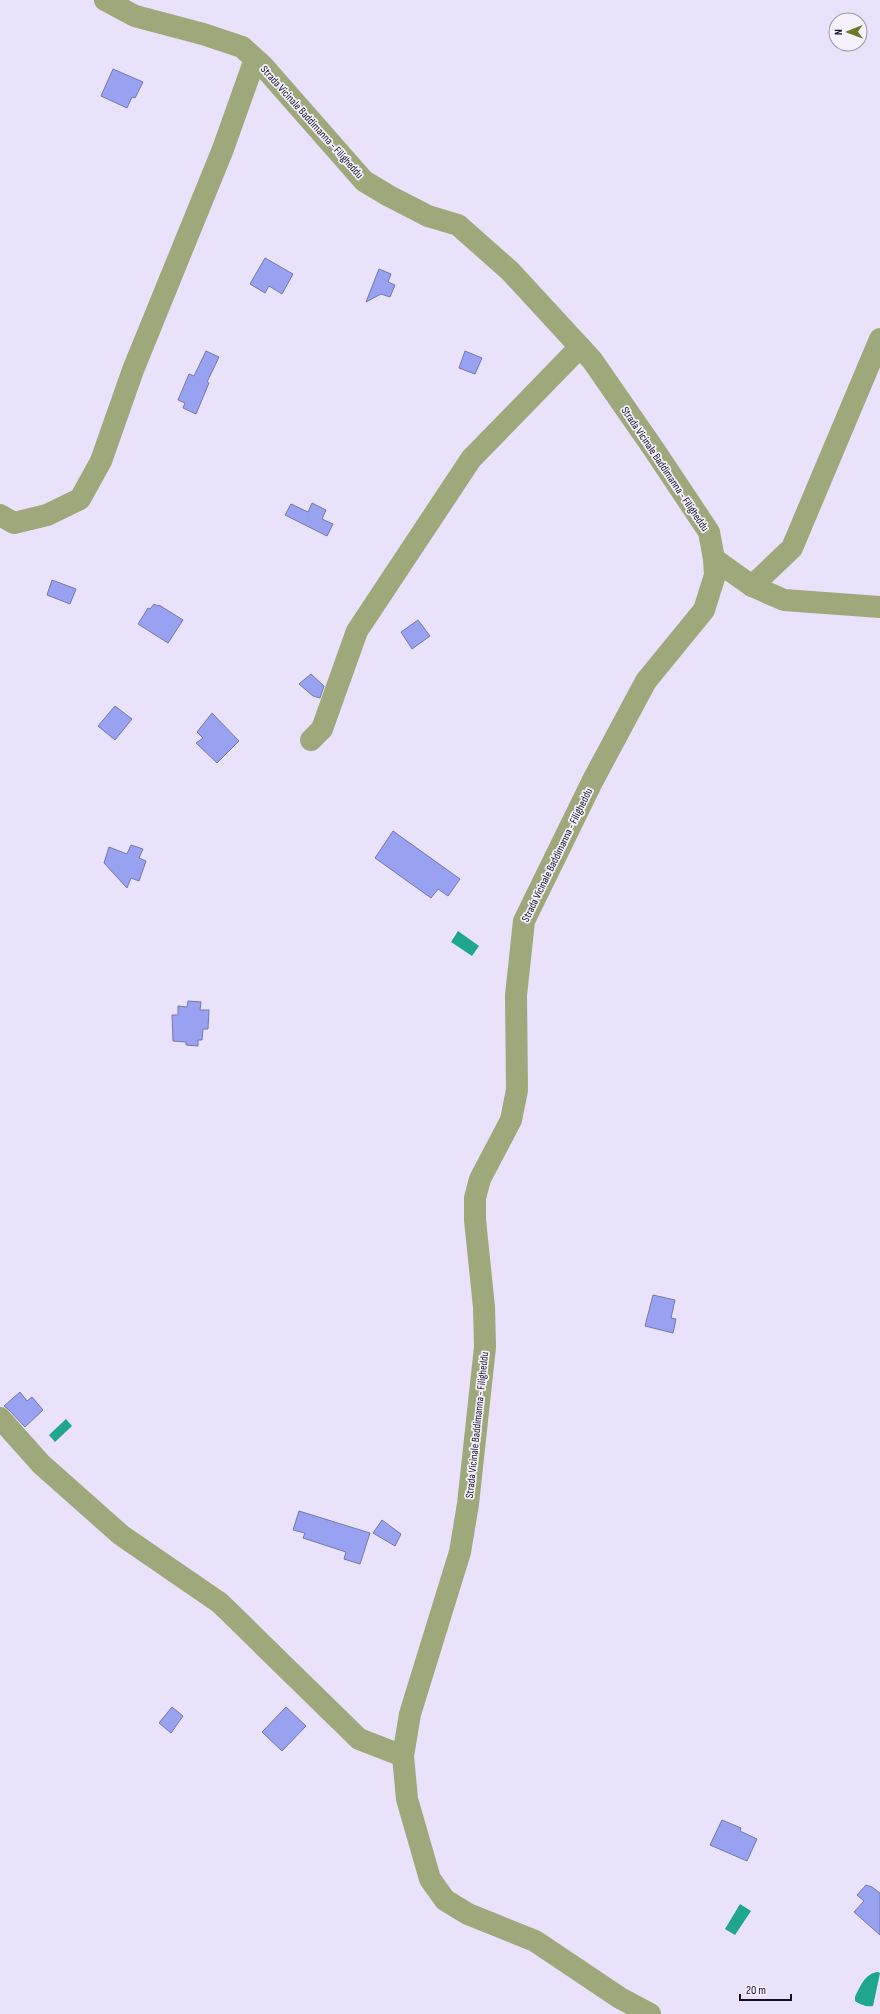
<svg xmlns="http://www.w3.org/2000/svg" width="880" height="2014" font-family="'Sofia Sans Condensed',sans-serif">
<style>
.water{fill:#1ea68f}
.building{fill:#98a2f1;stroke:#7179ad}
.lines{fill:none;stroke-linecap:round;stroke-linejoin:round}
.minor{stroke:#9ea87a;stroke-width:22}
.labels{text-anchor:middle;dominant-baseline:central;stroke-width:3.5;stroke-linejoin:round;paint-order:stroke}
.street-label{font-size:11px;fill:#160f23;stroke:#f5f2fe}
</style>
<rect width="100%" height="100%" fill="#e9e2fa"/>
<g class="water">
<path d="M458 931 479 946 472 956 451 942Z"/>
<path d="M66 1419 72 1426 55 1442 49 1435Z"/>
<path d="M740 1904 751 1911 735 1935 725 1929Z"/>
<path d="M878 1972 880 1973 873 2006C866 2007 861 2005 855 2001V1997C860 1987 865 1973 878 1972Z"/>
</g>
<g class="building">
<path d="M113 69 143 82 135 98 132 97 127 108 101 96Z"/>
<path d="M265 258 293 274 282 294 269 286 265 293 250 284Z"/>
<path d="M379 269 391 274 388 282 395 285 390 297 381 294 366 302Z"/>
<path d="M206 351 219 357 207 382 209 383 196 414 183 408 185 403 178 400 189 374 194 376Z"/>
<path d="M465 351 482 358 475 374 459 368Z"/>
<path d="M312 503 326 510 322 519 333 524 327 536 285 515 291 504 308 512Z"/>
<path d="M52 580 76 589 70 604 47 595Z"/>
<path d="M154 604 158 606 159 605 183 620 168 643 138 624 148 608 150 609Z"/>
<path d="M418 620 430 636 412 649 401 632Z"/>
<path d="M311 674 324 686 320 698 313 696 299 684Z"/>
<path d="M115 706 132 719 115 740 98 726Z"/>
<path d="M212 713 239 741 217 763 196 743 203 738 197 732Z"/>
<path d="M393 831 460 879 448 896 438 889 431 898 375 858Z"/>
<path d="M131 845 143 849 139 858 146 861 139 881 131 878 127 888 104 863 109 847 127 854Z"/>
<path d="M188 1001 201 1002 200 1010H209L208 1029H203L202 1040H198V1046L186 1045V1042L173 1041 172 1015H178V1006L187 1007Z"/>
<path d="M653 1295 675 1300 671 1318 676 1319 673 1333 645 1326Z"/>
<path d="M20 1392 27 1401 32 1397 43 1410 25 1427 9 1410 4 1406Z"/>
<path d="M299 1511 370 1533 360 1564 344 1559 346 1552 303 1538 305 1533 293 1530Z"/>
<path d="M382 1520 401 1534 395 1546 373 1533Z"/>
<path d="M172 1707 183 1716 171 1733 159 1723Z"/>
<path d="M286 1707 306 1726 282 1751 262 1732Z"/>
<path d="M722 1820 741 1828 740 1831 757 1839 747 1861 710 1845Z"/>
<path d="M866 1885 872 1887 880 1893V1935L854 1912 864 1901 857 1895Z"/>
</g>
<g class="lines">
<g class="minor">
<path d="M105 0 135 16 203 34 242 47 263 66 364 181 389 196 428 216 458 225 510 271 592 360 653 448 709 532 714 559 715 575 704 610 646 681 593 780 524 921 516 995 517 1090 511 1120 480 1179 475 1198V1220L484 1307 485 1347 468 1504 460 1552 410 1714 403 1756 407 1799 430 1879 445 1900 468 1914 535 1941 620 1998 650 2014"/>
<path d="M0 515 14 523 47 515 80 499 101 461 133 370 223 149 255 59"/>
<path d="M714 559 752 586 784 600 880 607"/>
<path d="M752 586 792 548 880 339"/>
<path d="M311 740 322 729 357 631 471 459 580 347"/>
<path d="M0 1418 41 1464 121 1535 220 1603 359 1739 403 1756"/>
</g>
</g>
<g class="labels">
<g class="street-label">
<text transform="translate(312 122) rotate(48)">Strada Vicinale Baddimanna - Filigheddu</text>
<text transform="translate(665 469) rotate(56)">Strada Vicinale Baddimanna - Filigheddu</text>
<text transform="translate(557 855) rotate(-64)">Strada Vicinale Baddimanna - Filigheddu</text>
<text transform="translate(477 1425) rotate(-84)">Strada Vicinale Baddimanna - Filigheddu</text>
</g>
</g>
<g transform="translate(848 32) rotate(269)"><circle r="19" fill="#f5f2fe" stroke="#9c97a6"/>
<path d="M0-3L7 15L0 10L-7 15Z" fill="#6d7926"/>
<text y="-6" font-size="11" font-weight="bold" text-anchor="middle" fill="#160f23">N</text>
</g>
<path d="M740 1994v6h51v-6" fill="none" stroke="#160f23" stroke-width="2"/>
<text x="746" y="1994" font-size="12" fill="#160f23" stroke="#f5f2fe" stroke-width="3" paint-order="stroke">20 m</text>
</svg>
